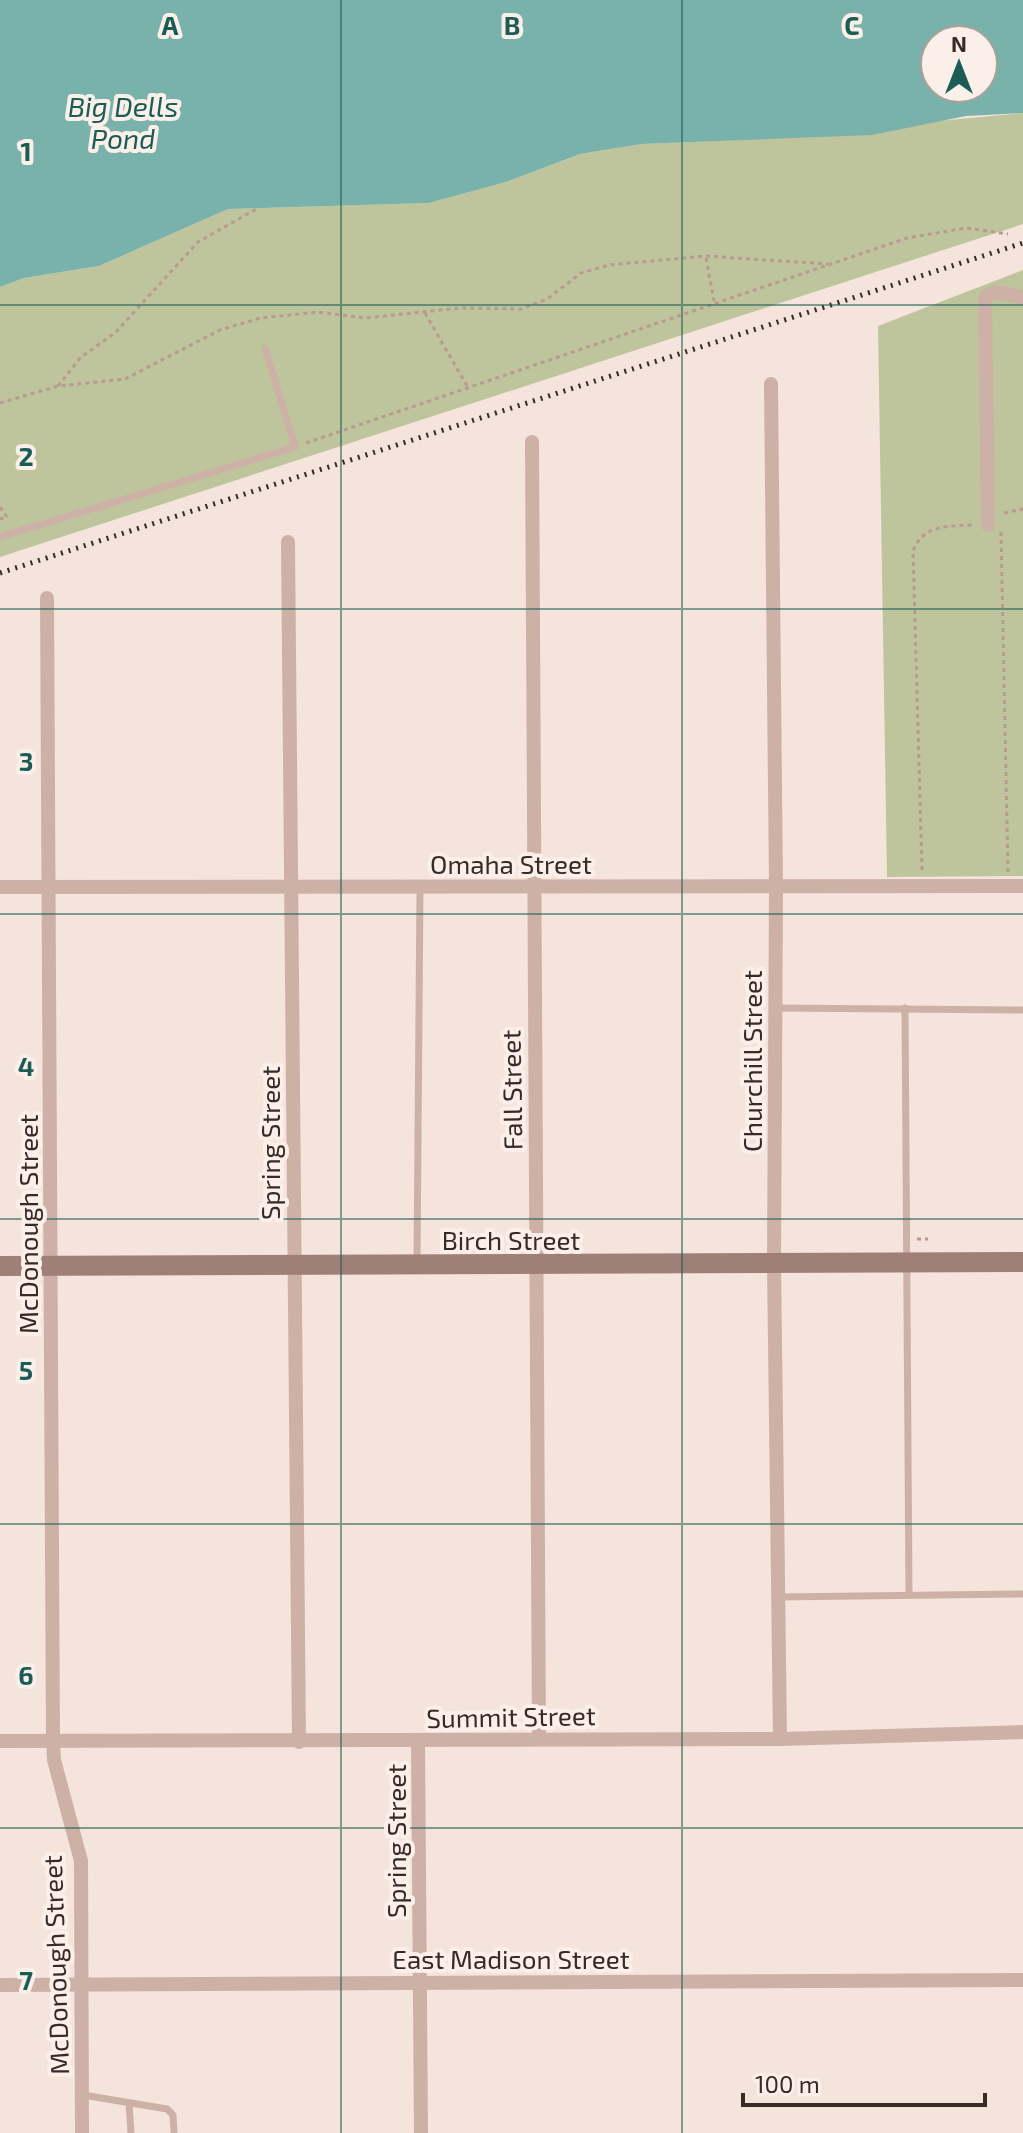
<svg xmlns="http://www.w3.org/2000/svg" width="1023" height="2133" font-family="'Exo 2',sans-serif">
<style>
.green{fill:#bec49b}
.water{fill:#79b2aa;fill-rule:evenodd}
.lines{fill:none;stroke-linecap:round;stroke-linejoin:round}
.path{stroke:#b89a91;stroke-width:3;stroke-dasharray:4 4;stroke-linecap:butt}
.lane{stroke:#cdb1a7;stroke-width:7}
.street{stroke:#cdb1a7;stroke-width:14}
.secondary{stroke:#a07f78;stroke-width:20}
.rail{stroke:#392a28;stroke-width:5;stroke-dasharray:2 6;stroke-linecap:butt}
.grid{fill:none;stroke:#1b5d54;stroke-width:2;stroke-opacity:0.55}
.labels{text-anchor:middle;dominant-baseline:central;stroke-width:8;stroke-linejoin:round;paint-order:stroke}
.street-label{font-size:26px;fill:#392a28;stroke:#fbefe9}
.water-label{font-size:28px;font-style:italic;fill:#1b5d54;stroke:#fbefe9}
.grid-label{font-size:26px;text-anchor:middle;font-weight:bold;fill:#1b5d54;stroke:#fbefe9;stroke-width:8;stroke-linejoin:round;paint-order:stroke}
</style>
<rect width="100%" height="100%" fill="#f4e4dc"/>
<g class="green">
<path d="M1023 113V224L0 557V287L24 278 99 266 228 209 429 203 506 182 580 154 642 144 738 140Z"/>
<path d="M1023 270V876L887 877 878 326Z"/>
</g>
<path class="water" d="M0 0H1023V113L966 116 872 135 642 144 580 154 506 182 429 203 228 209 99 266 24 278 0 287ZM935 40H983V88H935Z"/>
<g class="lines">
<g class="path">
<path d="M706 258 714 301"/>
<path d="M425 313 467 386"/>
<path d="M58 386 81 357 115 333 198 242 258 208"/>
<path d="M0 403 58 386 125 379 220 330 260 318 318 312 365 318 460 308 521 309 547 299 581 273 609 265 705 256 828 264"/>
<path d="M306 443 907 238 966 228 1008 234"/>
<path d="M0 507 7 517 0 519"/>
<path d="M1004 513 1023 509"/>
<path d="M1001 532 1008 873"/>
<path d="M922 870 913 551C923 524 949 526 974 525"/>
<path d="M917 1239H928"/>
</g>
<g class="lane">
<path d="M0 537 295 447 265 348"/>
<path d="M776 1008 1023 1010"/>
<path d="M905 1008 909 1595"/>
<path d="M417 1263 420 888"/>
<path d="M778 1597 1023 1594"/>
<path d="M83 2095 167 2109 173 2115 174 2133"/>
<path d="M129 2103 131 2133"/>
</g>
<g class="street">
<path d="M771 384 776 887 774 1263 780 1739"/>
<path d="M532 442 539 1738"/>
<path d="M988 525 985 297 995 292 1023 297"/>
<path d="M288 542 299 1742"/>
<path d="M47 598 53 1741 54 1760 81 1861 82 2133"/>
<path d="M0 887 1023 886"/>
<path d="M0 1741 780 1739 1023 1732"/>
<path d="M418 1741 421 2133"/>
<path d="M0 1985 1023 1980"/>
</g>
<path class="secondary" d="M0 1266 1023 1262"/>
<path class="rail" d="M0 573 1023 243"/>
</g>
<path class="grid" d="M341 0V2133M682 0V2133M0 305H1023M0 609H1023M0 914H1023M0 1219H1023M0 1524H1023M0 1828H1023"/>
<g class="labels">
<g class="street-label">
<text x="511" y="863">Omaha Street</text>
<text transform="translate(751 1061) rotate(-90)">Churchill Street</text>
<text transform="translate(511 1090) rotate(-91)">Fall Street</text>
<text transform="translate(269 1143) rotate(-90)">Spring Street</text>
<text transform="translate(27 1224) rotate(-90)">McDonough Street</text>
<text x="511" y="1239">Birch Street</text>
<text transform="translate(511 1716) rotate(-1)">Summit Street</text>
<text transform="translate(395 1841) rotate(-90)">Spring Street</text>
<text x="511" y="1958">East Madison Street</text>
<text transform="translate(55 1965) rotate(-92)">McDonough Street</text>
</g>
<g class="water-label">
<text x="123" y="106">Big Dells<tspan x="123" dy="32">Pond</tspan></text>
</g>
</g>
<g class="grid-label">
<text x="170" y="35">A</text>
<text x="512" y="35">B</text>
<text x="852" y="35">C</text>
<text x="26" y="161">1</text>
<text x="26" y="466">2</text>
<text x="26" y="771">3</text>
<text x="26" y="1076">4</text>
<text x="26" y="1380">5</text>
<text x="26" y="1685">6</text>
<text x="26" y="1990">7</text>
</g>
<g transform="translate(959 64)"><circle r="38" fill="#fbefe9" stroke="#ada09c" stroke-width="2"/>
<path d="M0-6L14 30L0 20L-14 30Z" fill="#1b5d54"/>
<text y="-12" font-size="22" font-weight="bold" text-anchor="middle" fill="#392a28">N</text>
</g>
<path d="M743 2093v12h242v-12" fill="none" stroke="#392a28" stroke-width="4"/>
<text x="755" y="2093" font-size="24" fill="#392a28" stroke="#fbefe9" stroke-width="6" paint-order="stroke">100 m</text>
</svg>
